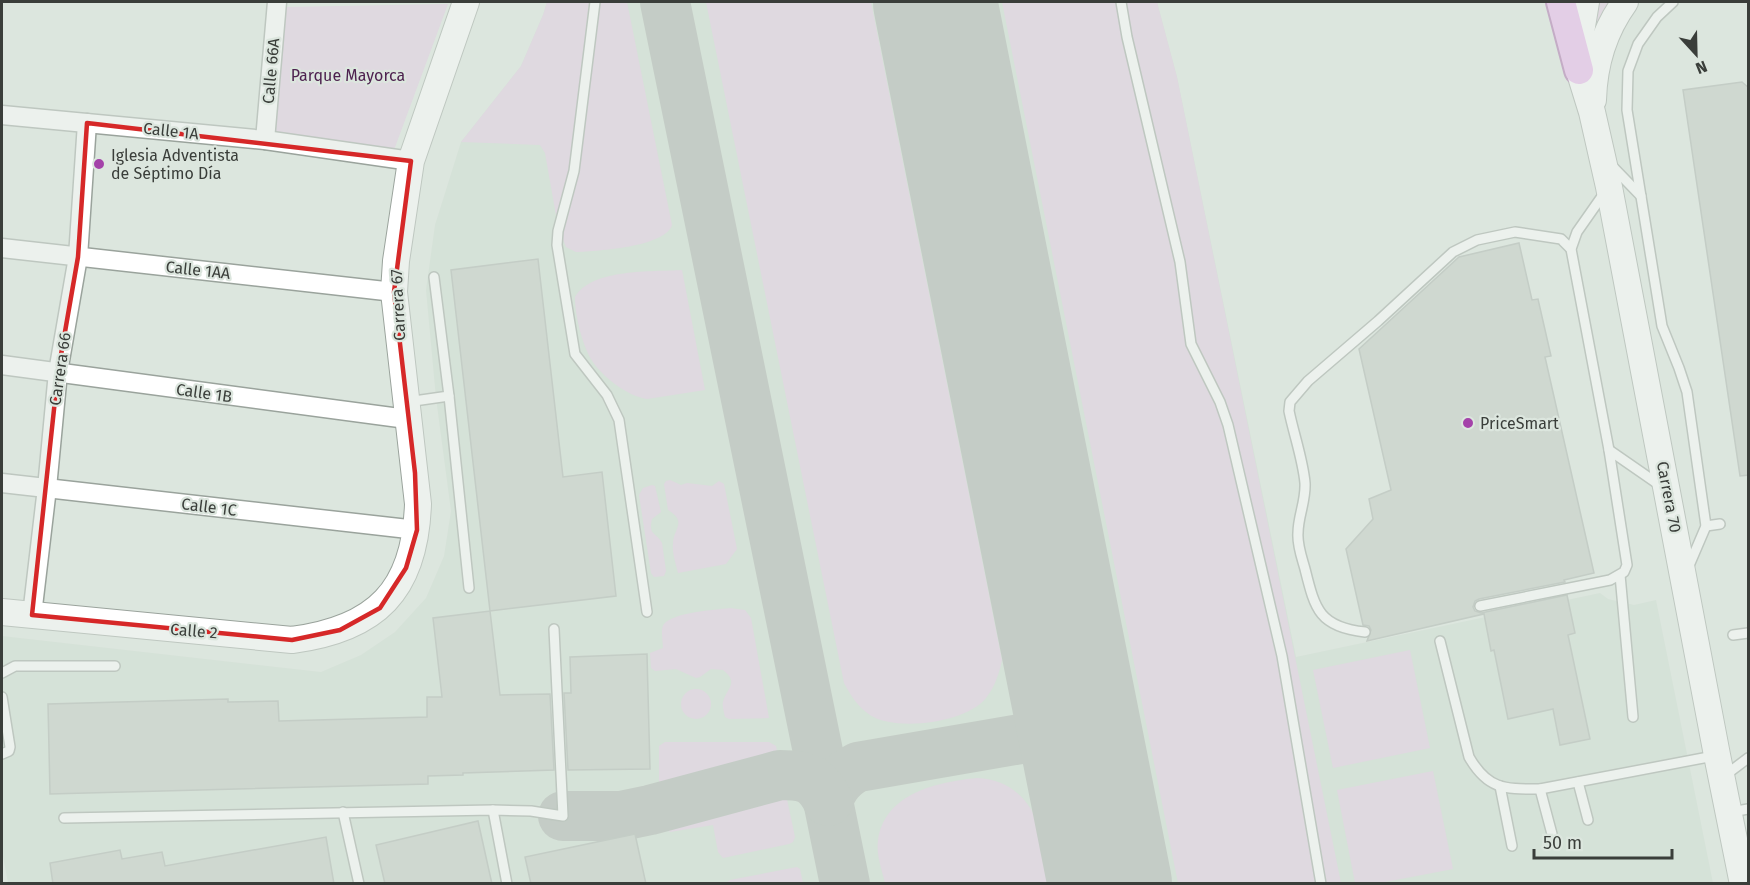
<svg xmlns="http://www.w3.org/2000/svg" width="1750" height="885" font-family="'Fira Sans',sans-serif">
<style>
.built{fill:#cdddd0}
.green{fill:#e2c9e2}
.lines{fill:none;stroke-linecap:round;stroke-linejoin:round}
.taxiway{stroke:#a6aea8;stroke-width:50}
.runway{stroke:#a6aea8;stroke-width:124}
.building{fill:#bec7bf;stroke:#a6afa8;stroke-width:1.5}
.lane-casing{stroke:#9aa39c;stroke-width:12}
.street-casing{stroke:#9aa39c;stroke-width:21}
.secondary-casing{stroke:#9aa39c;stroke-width:28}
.primary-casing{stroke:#a667a8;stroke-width:32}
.lane{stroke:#fff;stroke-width:9}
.street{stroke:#fff;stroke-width:18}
.secondary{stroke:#fff;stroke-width:26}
.primary{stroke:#ecb1ef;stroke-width:28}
.marked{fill:none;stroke:#d62828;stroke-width:4.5;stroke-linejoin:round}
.poi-dot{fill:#a442a9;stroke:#dce6de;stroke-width:2}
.labels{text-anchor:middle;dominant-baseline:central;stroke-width:4.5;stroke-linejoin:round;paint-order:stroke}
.street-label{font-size:16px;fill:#3a3e3a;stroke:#dce6de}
.park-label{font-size:16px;fill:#4d224f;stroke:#dce6de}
.poi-label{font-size:16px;fill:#3a3e3a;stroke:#dce6de;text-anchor:start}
</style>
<rect width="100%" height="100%" fill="#dce6de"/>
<path class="built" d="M547 2H1157L1177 77 1296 657 1600 593 1608 599 1634 605 1656 600 1713 883H8L2 851V636L321 672 361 655 395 632 426 598 444 556 451 511 436 398 426 290 435 225 461 142 521 66 543 15Z"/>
<g class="green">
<path d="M547 2H589L570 173 557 221 545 153 540 145 461 142 521 66 543 15Z"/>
<path d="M596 2H627L672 225C665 247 598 251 576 252L566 247 562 237 578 173Z"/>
<path d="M706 2H871L1002 660C999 674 995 686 986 698 966 723 896 732 870 715 858 707 851 696 844 683Z"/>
<path d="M1002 2H1157L1177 77 1341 883H1178Z"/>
<path d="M1598 2H1614L1595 51Z"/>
<path d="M448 4 394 150 272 137 286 7Z"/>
<path d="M682 270 705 390 647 399C627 396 601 376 591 359 582 343 575 316 575 297 592 268 653 272 682 270Z"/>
<path d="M670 480 681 485 687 483 712 486 719 481 724 484 737 549 726 564 678 573C676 564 672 553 673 544 673 529 688 522 668 510L664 484 666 481Z"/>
<path d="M652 485 655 486 661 512 652 519C648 536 656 532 662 543L666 571 664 576 654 577 651 573 639 495 643 488Z"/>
<path d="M730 608 745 610 751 618 769 718 729 719 725 717C724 712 722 706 723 702 726 689 740 683 723 670L711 669 700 677 696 678 676 669 655 671 651 668 650 653 663 648C663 641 660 629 664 624 675 612 714 610 730 608Z"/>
<path d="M1410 650 1430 748 1333 768 1313 670Z"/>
<circle cx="696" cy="704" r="15"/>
<path d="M665 742H769L776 746 778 756 769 766 664 794 659 787V746Z"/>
<path d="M1433 771 1453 869 1380 883H1355L1337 790Z"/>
<path d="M977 778C1035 781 1045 837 1054 883H885C882 870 876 855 878 841 884 793 938 782 977 778Z"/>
<path d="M780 785 785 790 795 837 793 842 789 844 723 858 718 852 713 825 670 832 666 829 664 821 667 817 774 786Z"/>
<path d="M797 867 800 869 803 883H726L730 880Z"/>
</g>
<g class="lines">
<g class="taxiway">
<path d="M665 2 845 884"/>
<path d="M1038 736C1062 724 1072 718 1072 690"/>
<path d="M828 801C834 785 842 775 858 767L1038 736C1058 735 1078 737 1085 758"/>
<path d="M563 816H621L650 810 780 775C806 775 816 778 828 801"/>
</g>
<path class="runway" d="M935 2 1110 884"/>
</g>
<g class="building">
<path d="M1742 82 1749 88V475L1740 476 1683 90Z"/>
<path d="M1519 243 1532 300 1538 299 1551 356 1545 357 1594 573 1564 580 1565 582 1479 599 1475 601 1473 607 1475 611 1481 613 1567 595 1575 633 1568 635 1590 739 1560 745 1553 709 1508 719 1494 650 1491 651 1484 614 1367 641 1371 630 1369 626 1363 625 1346 549 1373 519 1369 499 1391 490 1359 349 1459 257Z"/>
<path d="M538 259 563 477 602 472 616 596 490 611 451 270Z"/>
<path d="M490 611 500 695 550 694 554 770 463 773V775L428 776V784L50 794 48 704 228 699V702L278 701 279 721 427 717V697H442L433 618Z"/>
<path d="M647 654 650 769 568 770 564 693H571L570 657Z"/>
<path d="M478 821 492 884H385L376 845Z"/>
<path d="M635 834 646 884H531L525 857Z"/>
<path d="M326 837 334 884H53L50 863 120 850 122 859 162 852 165 866Z"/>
</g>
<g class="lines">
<g class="lane-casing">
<g id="lane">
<path d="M595 2 574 171 558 231 557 245 575 354 607 395 619 420 647 612"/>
<path d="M1121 2 1127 37 1180 262 1191 344 1220 402 1228 425 1282 656 1321 884"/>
<path d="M1673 2 1657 17 1638 44 1628 71 1627 110 1662 326 1679 368 1687 392 1706 526 1688 568"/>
<path d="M1611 165 1641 196"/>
<path d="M434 277 449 396 469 588"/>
<path d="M407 402 449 396"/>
<path d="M1609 450 1661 486"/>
<path d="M1706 526 1720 524"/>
<path d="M1620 575 1633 717"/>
<path d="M1480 606 1610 580 1624 572 1627 565 1609 450 1571 249 1577 232 1605 192"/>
<path d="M1365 632C1319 627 1315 609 1305 569 1302 558 1297 545 1298 533 1298 516 1306 501 1305 483 1303 460 1294 435 1289 411L1290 402 1308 381 1378 321 1453 252 1477 240 1515 232 1561 239 1571 249"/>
<path d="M1733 635 1748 633"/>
<path d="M1440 641 1469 757C1488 790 1505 789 1540 789L1714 756"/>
<path d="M2 673 15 666H115"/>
<path d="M2 697 10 747 9 751 2 754"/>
<path d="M1723 777 1748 758"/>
<path d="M1578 782 1588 820"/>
<path d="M1500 786 1512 846"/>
<path d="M1540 789 1552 834"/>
<path d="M493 810 507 884"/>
<path d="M343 812 359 884"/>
<path d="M1731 812 1748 809"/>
<path d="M64 818 493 810 531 811 563 816 554 629"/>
</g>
</g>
<g class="street-casing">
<g id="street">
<path d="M2 115 265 140 411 161"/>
<path d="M265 140 277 2"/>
<path d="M2 248 394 292"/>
<path d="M2 365 407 419"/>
<path d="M2 483 417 530"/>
<path d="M32 615 47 488 58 372 78 257 87 123"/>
</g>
</g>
<g class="secondary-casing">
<g id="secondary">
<path d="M1586 2 1577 57 1579 70 1592 112 1609 187 1717 755 1743 884"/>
<path d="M1593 100C1594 64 1604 31 1625 2"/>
<path d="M2 612 292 640C376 629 415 591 418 504L394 292 396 261 411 161 466 2"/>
</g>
</g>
<g class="primary-casing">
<path id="primary" d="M1561 2 1579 70"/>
</g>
<use href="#lane" class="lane"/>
<use href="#street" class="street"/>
<use href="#secondary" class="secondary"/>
<use href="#primary" class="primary"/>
</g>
<path d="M0 0H1750V885H0ZM87 123 411 161 394 292 415 473 417 530 406 568 380 608 340 630 292 640 32 615 58 372 78 257Z" fill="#dce6de" fill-opacity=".55" fill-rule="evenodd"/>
<path class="marked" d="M87 123 411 161 394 292 415 473 417 530 406 568 380 608 340 630 292 640 32 615 58 372 78 257Z"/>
<g class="poi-dot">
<circle cx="99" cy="164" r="6"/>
<circle cx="1468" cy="423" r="6"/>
</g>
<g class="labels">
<g class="street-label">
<text transform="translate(271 71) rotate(-85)">Calle 66A</text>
<text transform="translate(171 131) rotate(6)">Calle 1A</text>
<text transform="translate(198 270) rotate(6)">Calle 1AA</text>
<text transform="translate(398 305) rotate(-93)">Carrera 67</text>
<text transform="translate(60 369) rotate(-82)">Carrera 66</text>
<text transform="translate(204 393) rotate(8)">Calle 1B</text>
<text transform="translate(1669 497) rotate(79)">Carrera 70</text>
<text transform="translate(209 507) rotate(7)">Calle 1C</text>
<text transform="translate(194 631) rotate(5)">Calle 2</text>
</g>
<g class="park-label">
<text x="348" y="75">Parque Mayorca</text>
</g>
<g class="poi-label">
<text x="111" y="155">Iglesia Adventista<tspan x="111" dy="18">de Séptimo Día</tspan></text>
<text x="1480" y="423">PriceSmart</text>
</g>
</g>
<rect width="1750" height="885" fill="none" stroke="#3a3e3a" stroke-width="6"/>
<g transform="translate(1696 54) rotate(158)" stroke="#dce6de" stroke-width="4.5" paint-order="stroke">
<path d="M0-4.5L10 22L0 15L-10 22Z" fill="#3a3e3a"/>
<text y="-9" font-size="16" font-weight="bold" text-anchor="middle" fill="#3a3e3a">N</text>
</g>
<path d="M1534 849v9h138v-9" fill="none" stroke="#3a3e3a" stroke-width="3"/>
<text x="1543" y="849" font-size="18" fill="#3a3e3a" stroke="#dce6de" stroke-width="4.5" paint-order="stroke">50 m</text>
</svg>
